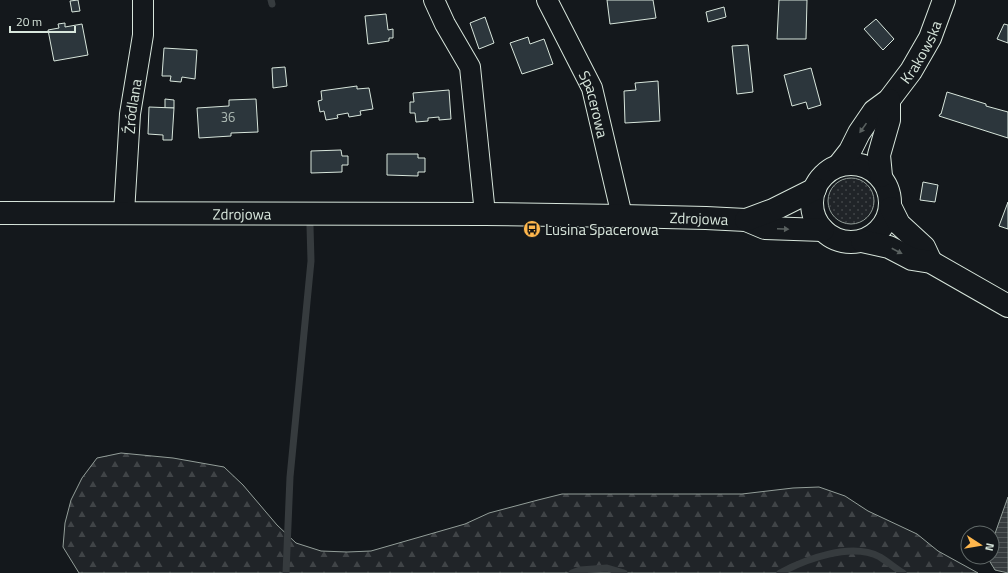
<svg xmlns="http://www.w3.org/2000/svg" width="1008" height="573" font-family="'Titillium Web',sans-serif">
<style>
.grass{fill:url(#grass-dots);stroke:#939e99}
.forest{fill:url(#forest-firs);stroke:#939e99}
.water{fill:url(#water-rules);stroke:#939e99}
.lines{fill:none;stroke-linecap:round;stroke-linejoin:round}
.stream{stroke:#363b3e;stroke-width:7}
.building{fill:#2c363c;stroke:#d8e6dc}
.minor-casing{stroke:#d8e6dc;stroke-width:22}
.tertiary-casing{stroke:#d8e6dc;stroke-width:24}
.minor{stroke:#14181c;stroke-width:20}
.tertiary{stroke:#14181c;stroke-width:22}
.oneway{fill:#59605f}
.labels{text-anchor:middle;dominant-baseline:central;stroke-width:3;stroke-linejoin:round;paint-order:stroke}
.number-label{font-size:13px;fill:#adbab4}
.street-label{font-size:15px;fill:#d8e6dc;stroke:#14181c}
.poi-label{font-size:15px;fill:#d8e6dc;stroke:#14181c;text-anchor:start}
</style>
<defs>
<pattern id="grass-dots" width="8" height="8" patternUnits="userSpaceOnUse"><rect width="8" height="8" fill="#202428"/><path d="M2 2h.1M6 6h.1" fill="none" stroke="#404447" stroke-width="1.8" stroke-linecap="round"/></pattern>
<pattern id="forest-firs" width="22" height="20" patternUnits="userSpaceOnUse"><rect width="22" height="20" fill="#202428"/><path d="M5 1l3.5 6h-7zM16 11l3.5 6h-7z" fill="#404447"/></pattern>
<pattern id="water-rules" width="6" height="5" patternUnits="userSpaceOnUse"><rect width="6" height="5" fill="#363b3e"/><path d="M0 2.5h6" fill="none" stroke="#525759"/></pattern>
</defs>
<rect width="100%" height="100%" fill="#14181c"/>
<circle class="grass" cx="851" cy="201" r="23"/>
<path class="forest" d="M121 453 173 458 224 467 243 485 277 525 296 543 321 551 347 552 371 551 465 524 489 513 538 500 562 494H742L793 488 819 487 845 496 868 511 917 534 938 551 978 573H79L63 547 65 523 71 500 82 478 97 458Z"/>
<path class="water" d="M1008 497V573L995 570 987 557H992V542Z"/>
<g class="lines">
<g class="stream">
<path d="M271 0 272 4"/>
<path d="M286 573 290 477 311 261 310 226"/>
<path d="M572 573 580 570 607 568 624 573"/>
<path d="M780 573C806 559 851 542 880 557 888 562 895 568 903 573"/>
</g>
</g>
<g class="building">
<path d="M78 0 80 11 72 12 70 1Z"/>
<path d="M607 0H653L656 18 610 24Z"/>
<path d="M779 0H807L806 39H777Z"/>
<path d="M724 7 726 17 708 22 706 12Z"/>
<path d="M386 14 388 30 393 29V38H389V41L368 44 365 16Z"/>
<path d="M485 17 494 43 479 49 470 23Z"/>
<path d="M876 19 894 39 883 50 864 29Z"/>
<path d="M65 23V27L82 24 88 55 54 61 48 30 59 28 58 24Z"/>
<path d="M1004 24 1008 25V43L997 39Z"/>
<path d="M528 37 530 44 544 39 553 64 522 74 510 43Z"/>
<path d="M748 45 753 92 737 94 732 46Z"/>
<path d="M164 48 197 50 195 79 182 77 181 82 170 81 171 76H162Z"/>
<path d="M285 67 287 86 273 88 272 68Z"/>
<path d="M811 68 821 105 808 109 806 102 792 106 784 75Z"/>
<path d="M658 81 660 121 625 123 624 91 636 90 635 83Z"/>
<path d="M357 86V89L369 88 373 109 360 111 361 115 349 117 348 113 337 115 338 118 326 120 324 111 320 112 318 101 322 100 321 91Z"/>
<path d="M449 90 451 119 439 120V117L428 118V121L416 122 415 113H410V102H414L413 93Z"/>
<path d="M947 92 986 104V106L1008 112V138L939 116 940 114H941Z"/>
<path d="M165 99 174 100V108H165Z"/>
<path d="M256 99 258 132 231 133V136L199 138 197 108 229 106V100Z"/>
<path d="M149 107 174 108 172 140H163V135L148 134Z"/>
<path d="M341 150 342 156H348V165H342V172L311 173V151Z"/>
<path d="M387 154H418V158H425V172H418V176L387 175Z"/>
<path d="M923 182 938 185 935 202 920 200Z"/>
<path d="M1008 202V229L999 226Z"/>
</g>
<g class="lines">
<g class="minor-casing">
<g id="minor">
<path d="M434 0 445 24 470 67 485 214"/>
<path id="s1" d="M547 0 592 88 622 216"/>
<path id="s2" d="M124 213 130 114 143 35V0"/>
</g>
</g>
<g class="tertiary-casing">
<g id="tertiary">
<circle cx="851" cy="203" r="39"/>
<path id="s3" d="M839 165 850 151 859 133 874 111 889 100 911 71 930 38 944 0"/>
<path d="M881 176 879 155 889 120V100"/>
<path d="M891 208 899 224 924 247 931 262"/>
<path id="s4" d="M0 213 485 214 622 216 706 218 746 220 765 228 823 230"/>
<path d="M746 220 773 210 815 189"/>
<path d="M862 241 889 247 912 259 931 262 1008 306"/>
</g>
</g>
<use href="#minor" class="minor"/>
<use href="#tertiary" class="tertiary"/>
</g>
<defs><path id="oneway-solid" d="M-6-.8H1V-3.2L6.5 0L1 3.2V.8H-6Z"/></defs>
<g class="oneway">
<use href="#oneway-solid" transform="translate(863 128) rotate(125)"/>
<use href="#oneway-solid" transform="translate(783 229) rotate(2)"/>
<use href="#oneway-solid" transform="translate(897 251) rotate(28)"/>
</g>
<defs>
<g id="bus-disc" transform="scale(0.9)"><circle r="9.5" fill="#ffb74d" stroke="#14181c"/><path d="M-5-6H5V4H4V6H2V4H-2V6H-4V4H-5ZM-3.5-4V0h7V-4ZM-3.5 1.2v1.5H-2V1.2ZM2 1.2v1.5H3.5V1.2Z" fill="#111"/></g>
</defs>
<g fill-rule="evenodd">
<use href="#bus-disc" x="532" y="229"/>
</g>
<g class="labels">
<g class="number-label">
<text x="228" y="117">36</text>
</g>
<g class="street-label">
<text stroke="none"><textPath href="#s3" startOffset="141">Krakowska</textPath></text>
<text stroke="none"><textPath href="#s1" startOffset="115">Spacerowa</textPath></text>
<text stroke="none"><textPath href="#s2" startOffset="107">Źródlana</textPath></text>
<text stroke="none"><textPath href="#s4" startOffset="242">Zdrojowa</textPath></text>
<text stroke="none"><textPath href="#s4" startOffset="699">Zdrojowa</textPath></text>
</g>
<g class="poi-label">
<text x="545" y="229">Lusina Spacerowa</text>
</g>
</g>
<g transform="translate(980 545) rotate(102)"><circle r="19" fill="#14181c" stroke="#626a69"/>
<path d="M0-3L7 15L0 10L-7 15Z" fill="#ffb74d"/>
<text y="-6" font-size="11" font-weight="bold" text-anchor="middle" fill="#d8e6dc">N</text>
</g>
<path d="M10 26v6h65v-6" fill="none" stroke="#d8e6dc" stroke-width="2"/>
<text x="16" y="26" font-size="12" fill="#d8e6dc" stroke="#14181c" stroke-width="3" paint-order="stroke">20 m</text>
</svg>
